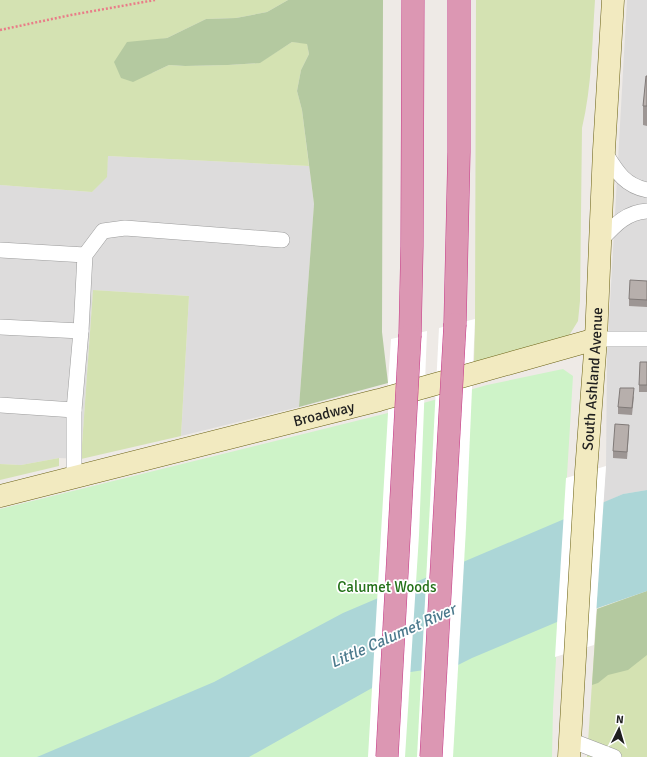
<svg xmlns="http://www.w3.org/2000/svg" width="647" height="757" font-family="Signika,sans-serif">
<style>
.residential{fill:#dddcdc}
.grass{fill:#d4e2b2}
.forest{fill:#b4c9a0}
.park{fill:#cef3c8}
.water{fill:#acd6d7}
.pier{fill:#fff}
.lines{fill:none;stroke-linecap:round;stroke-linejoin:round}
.street-casing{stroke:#9c9c9c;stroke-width:16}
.secondary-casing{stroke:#696012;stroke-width:23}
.highway-casing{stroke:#c63987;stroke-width:23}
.path{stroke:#e97c88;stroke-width:2.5;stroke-dasharray:2 2;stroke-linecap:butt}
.street{stroke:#fff;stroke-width:15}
.secondary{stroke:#f2eac0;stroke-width:22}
.highway{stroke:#dc97b3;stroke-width:22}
.highway-bridge-casing{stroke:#c63987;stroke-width:23;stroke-linecap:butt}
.highway-bridge{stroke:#dc97b3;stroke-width:22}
.wall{fill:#9d9694}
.building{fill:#b7afac;stroke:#807a78}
.labels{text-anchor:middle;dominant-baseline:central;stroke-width:3.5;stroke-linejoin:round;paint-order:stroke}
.street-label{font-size:15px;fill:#1f1f1f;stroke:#fff}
.park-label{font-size:15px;fill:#247119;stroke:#fff}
.water-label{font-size:16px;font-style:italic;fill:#4c7a8d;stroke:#fff}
</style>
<rect width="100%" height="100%" fill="#eeeae6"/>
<g class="residential">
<path d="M627 0H647V490L623 494 603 503 606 466 607 357Z"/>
<path d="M108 156 309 166 314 204 299 407 181 436 189 296 93 290 81 459 59 458 21 465 0 464V185L92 192 106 177Z"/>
</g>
<g class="grass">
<path d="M0 0H288L267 12 236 18 206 19 167 38 150 41 152 73 169 65 185 66 228 65 259 63 292 42 307 43 309 54 301 70 297 91 302 110 309 166 108 156 107 177 92 192 0 185Z"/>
<path d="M476 0H595C592 43 592 86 582 128L580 301 578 321 570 334 559 341 474 362 475 319Z"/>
<path d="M93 290 189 296 181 436 81 459Z"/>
<path d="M59 458V466L0 480V464L21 465Z"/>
<path d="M647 591V757H587L597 609Z"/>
</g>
<g class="forest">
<path d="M288 0H383L382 332 388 383 299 407 314 204 302 110 297 91 301 70 309 54 307 44 292 42 260 63 228 65 185 66 169 65 133 82 121 78 114 62 127 42 167 38 206 19 236 18 267 12Z"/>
<path d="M647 591V655L628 670 608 675 598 683 592 685 597 609Z"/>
</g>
<path class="park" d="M563 369 573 376 553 709 552 757H0V509L388 413 487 385Z"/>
<path class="water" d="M647 490V591L557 622 472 658 458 665 397 674 249 757H37L214 682 343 613 623 494Z"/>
<g class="pier">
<path d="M475 319 466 528 453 757H417L439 328Z"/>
<path d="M427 331 419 535 405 757H368L388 413V383L391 339Z"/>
<path d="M606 466 594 645 555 657 566 478Z"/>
</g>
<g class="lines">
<g class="street-casing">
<g id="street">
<path d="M604 151C616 170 623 185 647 190"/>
<path d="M600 241C614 226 626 212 647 211"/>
<path d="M0 250 85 255"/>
<path d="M0 327 81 331"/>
<path d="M596 339H647"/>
<path d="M0 405 74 410"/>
<path d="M74 477V410L81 331 85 255 103 231 125 228 282 240"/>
<path d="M570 740 614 757"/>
</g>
</g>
<g class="secondary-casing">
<g id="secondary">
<path id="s1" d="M0 496 379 400 596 339"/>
<path id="s2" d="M569 757 586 472 596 339 604 150 613 0"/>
</g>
</g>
<g class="highway-casing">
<g id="highway">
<path d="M455 324 459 152V0"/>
<path d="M410 335 412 246 413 0"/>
</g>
</g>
<path class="path" d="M0 30 71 15 155 0"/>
<use href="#street" class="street"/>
<use href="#secondary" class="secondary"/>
<use href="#highway" class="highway"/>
<g class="highway-bridge-casing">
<g id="highway-bridge">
<path d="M387 757 410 335"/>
<path d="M431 757 455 324"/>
</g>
</g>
<use href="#highway-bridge" class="highway-bridge"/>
</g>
<g class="wall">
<path d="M647 76V126L643 125V106Z"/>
<path d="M647 281V307L629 306V299Z"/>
<path d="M647 362V392H639V385Z"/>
<path d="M634 396 632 415 618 414V407Z"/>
<path d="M629 432 627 459 613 458V451Z"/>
</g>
<g class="building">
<path d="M646 76H647V106H643Z"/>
<path d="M630 280 647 281V300L629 299Z"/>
<path d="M640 362H647V385H639Z"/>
<path d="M620 388H634L632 408 618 407Z"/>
<path d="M615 424 629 425 627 452 613 451Z"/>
</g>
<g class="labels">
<g class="street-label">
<text stroke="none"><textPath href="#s2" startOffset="379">South Ashland Avenue</textPath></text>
<text stroke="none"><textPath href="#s1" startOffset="334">Broadway</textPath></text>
</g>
<g class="park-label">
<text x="387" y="587">Calumet Woods</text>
</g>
<g class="water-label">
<text transform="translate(393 636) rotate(-24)">Little Calumet River</text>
</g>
</g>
<g transform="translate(619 729) rotate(5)" stroke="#ffffff" stroke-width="3" paint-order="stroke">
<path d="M0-3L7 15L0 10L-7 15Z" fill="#1f1f1f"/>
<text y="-6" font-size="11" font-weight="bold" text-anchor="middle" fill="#1f1f1f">N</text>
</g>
</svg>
